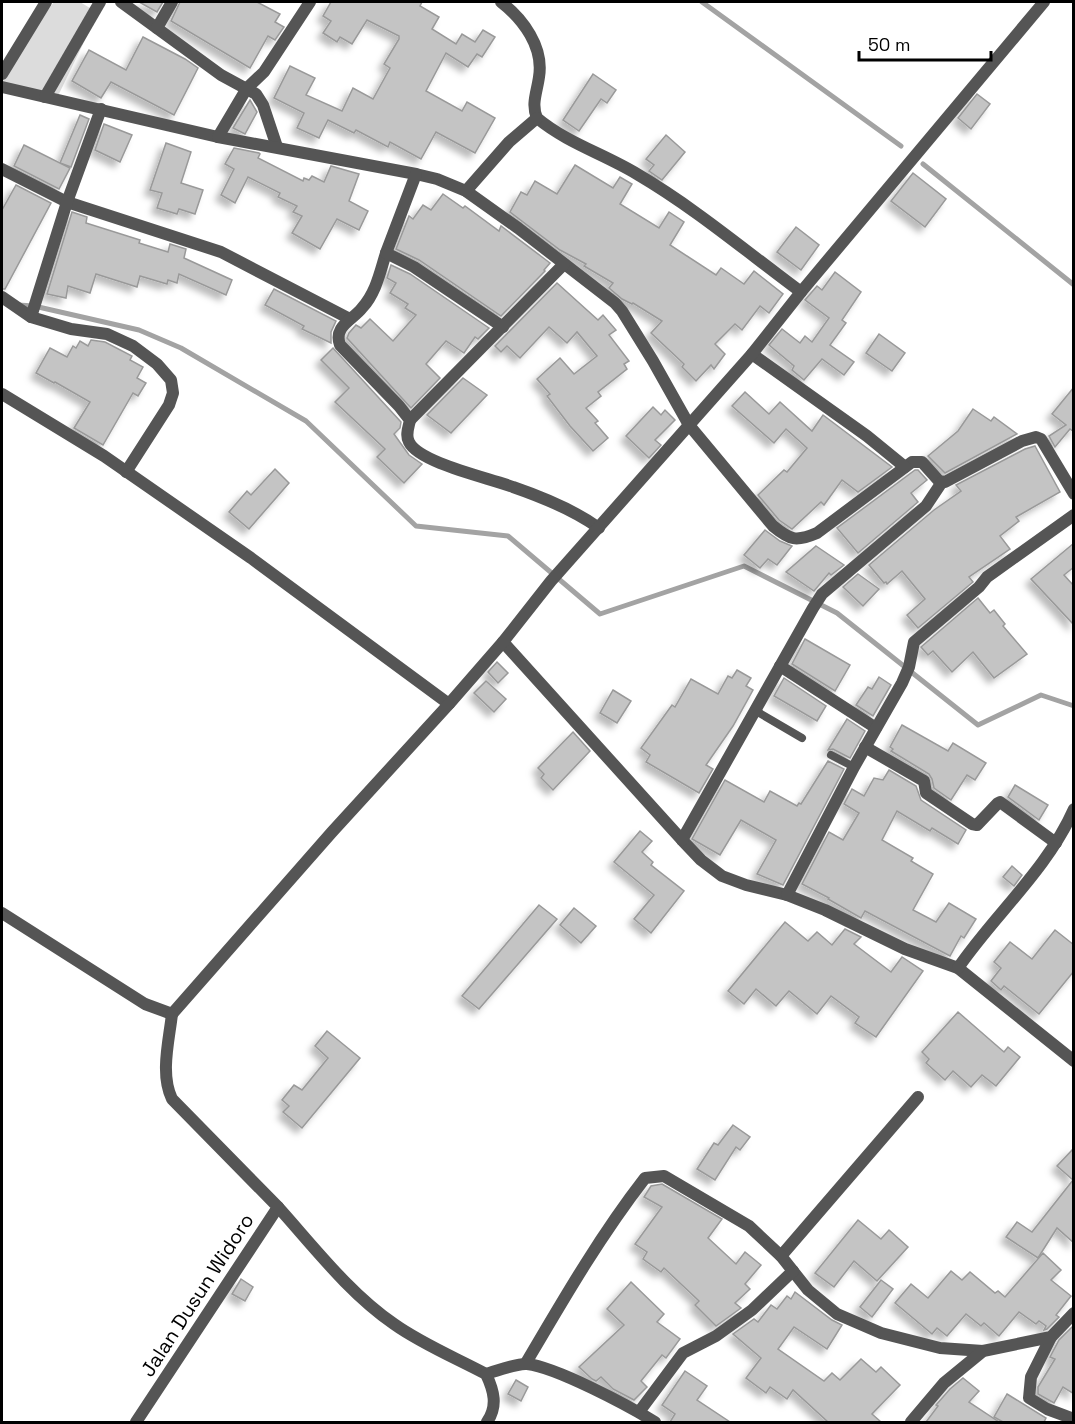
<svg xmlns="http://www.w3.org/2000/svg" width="1075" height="1424" font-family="'Space Grotesk',sans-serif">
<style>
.green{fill:#dcdcdc}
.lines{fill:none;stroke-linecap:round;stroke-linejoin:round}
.stream{stroke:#a3a3a3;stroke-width:5}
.building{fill:#c4c4c4;stroke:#999;stroke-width:1.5;filter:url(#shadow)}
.service{stroke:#555;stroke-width:8}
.minor{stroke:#555;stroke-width:12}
.labels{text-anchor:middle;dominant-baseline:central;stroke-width:4.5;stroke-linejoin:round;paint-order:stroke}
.street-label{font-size:20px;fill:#000;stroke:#fff}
</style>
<defs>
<filter id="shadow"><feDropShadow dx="-5.5" dy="5.5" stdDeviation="3" flood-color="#0004"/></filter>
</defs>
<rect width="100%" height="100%" fill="#fff"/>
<path class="green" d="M54 2H80L98 13 57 98 2 86V71Z"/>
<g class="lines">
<g class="stream">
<path d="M702 2 901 146"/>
<path d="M923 164 1074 285"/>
<path d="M18 305 34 306 139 330 181 348 306 421 416 526 508 536 600 614 744 566 837 613 978 725 1041 695 1074 706"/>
</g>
</g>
<g class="building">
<path d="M139 2H163L157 12Z"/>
<path d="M180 2H257L280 14 275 22 284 27 275 40 268 36 250 68 171 21Z"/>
<path d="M331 2H422L420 6 439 17 432 29 456 44 462 34 475 42 483 30 495 37 482 57 477 54 468 67 446 53 426 91 462 111 467 102 495 118 475 153 436 132 421 159 390 142 388 147 356 130 354 133 328 120 319 138 297 128 304 113 274 98 290 66 315 78 306 95 342 111 353 88 373 99 390 68 384 64 399 39V36L367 20 352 44 340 37 337 42 323 33 331 21 323 16Z"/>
<path d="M143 37 185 59 198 68 174 115 111 82 101 98 72 81 89 50 126 70Z"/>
<path d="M593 74 616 90 607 103 601 99 579 131 563 120Z"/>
<path d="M977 94 990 104 971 129 958 118Z"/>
<path d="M250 100 257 112 245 134 233 128Z"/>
<path d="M80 115 89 119 71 167 60 163Z"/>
<path d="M104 124 132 135 120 162 95 150Z"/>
<path d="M666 135 685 152 662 180 649 171 654 165 646 159Z"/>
<path d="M166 143 191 152 181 183 203 190 195 214 179 209 177 214 157 208 162 193 150 190Z"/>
<path d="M24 145 70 168 59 189 14 166Z"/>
<path d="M234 148 259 153 260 154 258 158 303 181 304 178 309 180 312 176 324 182 331 166 359 174 349 201 368 211 359 230 337 219 320 249 292 233 302 216 293 212 297 206 278 197 280 193 248 177 235 203 221 195 234 169 225 164Z"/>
<path d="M575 165 613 188 620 177 632 184 620 204 659 228 669 212 684 222 670 245 716 275 721 268 744 284 754 271 783 294 769 313 760 306 742 330 735 324 715 344 725 354 714 369 711 365 696 381 682 367 684 364 651 333 662 321 633 303 632 304 622 299 609 288 613 283 584 266 586 264 560 250 510 212 521 192 527 195 535 181 557 194Z"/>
<path d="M913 173 946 199 925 227 891 201Z"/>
<path d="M16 185 51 203 5 289H2V210Z"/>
<path d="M443 194 463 208 465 206 499 231 501 226 550 263 544 270 545 271 501 316 419 260 396 249 409 216 413 219 423 205 431 210Z"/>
<path d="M72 212 87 217 86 223 140 240 139 243 168 252 170 244 186 249 184 258 232 280 226 295 179 274 177 283 168 280 167 284 140 276 137 287 96 274 90 293 68 286 66 298 47 294Z"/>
<path d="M796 227 819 245 801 270 777 252Z"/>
<path d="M391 265 410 274 489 328 478 339 475 337 464 353 446 341 426 364 440 378 411 408 347 338 349 333 356 325 361 328 370 319 393 341 416 315 405 308 408 304 390 293 396 283 387 278Z"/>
<path d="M835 272 861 292 842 320 846 323 830 345 854 362 844 375 822 359 804 380 792 370 794 366 769 345 782 329 800 343 805 336 812 342 829 318 805 300 817 286 822 290Z"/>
<path d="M557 283 598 320 603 315 616 330 609 335 629 361 624 364 627 369 598 392 601 396 586 408 598 421 595 423 608 438 593 451 570 426 547 396 550 394 537 379 560 358 574 374 597 356 577 332 567 343 549 327 520 358 507 346 501 352 495 346Z"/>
<path d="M274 289 336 321 331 332V343L302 329 304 326 265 305Z"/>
<path d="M879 334 905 353 892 371 866 353Z"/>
<path d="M91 340 105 342 132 356 130 360 143 367 137 378 146 383 138 396 133 393 103 445 74 428 90 402 55 382 54 383 36 373 50 348 67 357 73 346 76 348 80 341 88 346Z"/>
<path d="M333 348 401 422 400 428 394 434 409 455 422 464 404 483 377 457 385 449 335 402 349 388 321 360Z"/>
<path d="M463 378 487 395 451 433 427 415Z"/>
<path d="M1074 387V432L1070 429 1055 447 1049 436 1066 425 1052 414Z"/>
<path d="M745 392 769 414 780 402 812 431 823 415 892 467 858 492 842 480 824 505 821 502 792 529 779 520 758 495 784 470 787 472 807 448 786 429 774 443 732 406Z"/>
<path d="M653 407 661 415 665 410 675 420 655 440 661 445 649 458 626 436Z"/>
<path d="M973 409 991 421 994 417 1017 434 945 473 928 456 958 431Z"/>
<path d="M1035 446 1060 492 1016 517 1019 521 1000 536 1010 549 969 577 973 582 918 628 907 615 925 599 902 571 887 584 886 582 884 583 869 565 934 510 961 491 956 485 1025 449Z"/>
<path d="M275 469 289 483 249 529 229 512 247 491 251 495Z"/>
<path d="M915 470H918L927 480 911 493 918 502 858 553 837 528Z"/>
<path d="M765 530 780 541 792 546 777 565 768 559 760 568 744 555Z"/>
<path d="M1074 543V567L1064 575 1074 586V625L1031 579Z"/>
<path d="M816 546 844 565 831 575 829 573 814 591 786 572Z"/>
<path d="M858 574 879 589 863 606 843 587Z"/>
<path d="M978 598 990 613 994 610 1005 624 1003 626 1027 654 994 678 973 652 952 672 933 651 928 655 921 647Z"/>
<path d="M805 639 850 665 835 691 792 664Z"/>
<path d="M497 662 508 673 498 683 488 672Z"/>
<path d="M737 670 751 678 746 686 753 690 733 726 706 765 713 769 699 793 646 762 650 755 641 748 672 705 675 707 691 679 718 694 728 676 732 678Z"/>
<path d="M879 677 891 685 873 716 856 705 868 687 872 689Z"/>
<path d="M784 678 826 706 817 721 774 696Z"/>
<path d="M486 681 506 699 494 712 474 693Z"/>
<path d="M613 690 631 701 617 723 600 713Z"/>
<path d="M847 719 865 731 850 758 833 749 828 750Z"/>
<path d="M902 725 948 751 953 743 986 763 975 780 967 775 951 800 934 788 932 779 929 774 891 751 893 749 890 747Z"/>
<path d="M573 732 590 751 553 790 541 778 544 774 538 768Z"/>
<path d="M828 761 844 769 783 885 757 874 776 840 741 820 720 855 692 839 725 780 764 802 770 791 797 806 799 803 801 804Z"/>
<path d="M889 770 916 786 921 800 966 830 958 844 932 828 930 831 897 811 882 840 913 858 911 861 933 874 913 910 936 922 949 903 976 919 964 938 961 936 950 956 865 911 861 918 828 899 829 898 802 884 829 832 843 840 859 813 844 804 852 789 864 796 874 778 883 780Z"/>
<path d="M1015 785 1048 805 1039 820 1008 797Z"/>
<path d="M640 831 652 841 642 852 653 862 651 865 684 891 651 933 634 919 654 895 614 862Z"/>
<path d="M1012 866 1022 875 1014 886 1003 877Z"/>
<path d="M539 905 557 919 479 1009 462 996Z"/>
<path d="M574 908 596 926 581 943 560 925Z"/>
<path d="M785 922 808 941 817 932 832 945 845 929 861 937 854 944 891 972 902 957 923 971 876 1037 855 1023 859 1017 831 996 817 1014 789 991 776 1006 756 989 744 1004 728 991Z"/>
<path d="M1055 930 1074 945V971L1039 1014 1004 986 1001 990 991 981 1001 968 994 962 1010 942 1032 959Z"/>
<path d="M958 1012 1004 1052 1008 1047 1020 1057 996 1086 982 1075 971 1087 953 1071 945 1080 926 1063 929 1059 922 1052Z"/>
<path d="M327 1031 360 1058 302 1128 283 1112 289 1106 282 1100 294 1085 302 1090 328 1058 315 1046Z"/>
<path d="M733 1125 750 1137 740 1150 736 1147 715 1180 697 1169 714 1143 718 1145Z"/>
<path d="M1074 1148V1243L1057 1228 1038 1258 1006 1237 1017 1222 1032 1232 1073 1180 1057 1166Z"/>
<path d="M662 1184 722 1219 708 1238 736 1264 745 1252 761 1265 745 1284 750 1289 735 1303 741 1308 716 1326 695 1305 699 1301 664 1268 661 1272 643 1259 647 1252 635 1244 662 1207 644 1197 651 1186Z"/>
<path d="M858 1220 881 1239 889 1230 908 1247 877 1281 854 1261 834 1287 815 1273Z"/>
<path d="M1043 1253 1061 1270 1051 1280 1071 1296 1056 1315 1059 1317 1047 1329 1044 1330 1046 1326 1039 1321 1036 1324 1019 1312 999 1336 984 1323 981 1326 966 1314 947 1336 937 1328 932 1334 895 1303 911 1284 928 1298 951 1271 962 1280 970 1272 995 1293 998 1291 1005 1297Z"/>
<path d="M241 1279 253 1287 245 1301 232 1294Z"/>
<path d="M881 1280 893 1289 872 1317 860 1307Z"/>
<path d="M631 1282 664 1314 657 1322 680 1339 666 1358 662 1355 641 1381 647 1387 634 1400 613 1389 601 1377 596 1381 592 1379 579 1367 624 1325 607 1309Z"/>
<path d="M795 1292 832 1320 842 1325 827 1349 794 1327 778 1349 824 1381 832 1373 840 1380 861 1359 876 1372 881 1367 900 1385 872 1414 881 1422H828L793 1390 787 1399 770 1387 766 1393 746 1378 761 1358 733 1334 754 1319 758 1322 771 1305 777 1309 787 1296 791 1299Z"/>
<path d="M1074 1325V1394L1063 1387 1054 1403 1038 1394V1387L1055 1359 1050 1357 1059 1340Z"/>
<path d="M685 1371 707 1386 697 1400 730 1422H670L675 1414 662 1405Z"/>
<path d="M963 1378 979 1391 969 1402 999 1422H926L938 1406 936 1405 950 1389Z"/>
<path d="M516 1380 528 1387 521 1401 508 1394Z"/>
<path d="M1007 1394 1046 1418 1044 1422H1003L994 1417Z"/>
</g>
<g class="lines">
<g class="service">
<path d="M756 711 802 738"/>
<path d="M831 755 854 767"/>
</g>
<g class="minor">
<path d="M121 2 221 75 256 94 263 105 277 147"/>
<path d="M501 2C523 19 544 47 539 77 537 92 531 104 537 118 567 143 604 154 637 174 695 208 747 252 801 292"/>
<path d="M157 28 172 2"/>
<path d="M2 74 46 2"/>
<path d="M2 87 218 137 416 174 437 179 466 191 518 228 615 303 622 311 653 361 689 425 773 526C790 540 796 542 817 533L912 462H922L939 481 945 482 1022 441 1036 437 1041 439 1074 494"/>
<path d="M45 97 100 2"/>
<path d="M218 137 247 88 264 72 310 2"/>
<path d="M2 169 67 202 221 252 350 319"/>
<path d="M416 174C406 200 396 226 386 253 380 272 376 293 362 308 353 320 333 326 340 345L399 406 410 420C409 426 405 435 409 442 419 463 490 478 513 487 542 497 574 510 599 528"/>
<path d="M466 191 509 142 537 118"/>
<path d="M386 253 414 267 503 327"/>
<path d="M2 297 31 317 71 329 107 334 133 346 157 364 171 380 173 393 169 405 126 472"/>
<path d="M31 317 67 202 101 109"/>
<path d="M752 354 867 436 905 467"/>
<path d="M2 394 104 456 251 558 449 704"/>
<path d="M410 420 564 264"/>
<path d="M503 642 682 840 701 860 722 876 746 885 787 895 825 910 905 949 958 968 1074 1061"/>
<path d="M780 666 876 728"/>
<path d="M865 747 924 781 926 793 972 824 977 825 998 803 1000 802 1056 843"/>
<path d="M682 840 813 608 822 594 926 506 942 482"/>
<path d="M787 895 854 767 902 683 909 667 914 642 979 587 987 577 1074 515"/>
<path d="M2 913 145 1004 172 1014"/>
<path d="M958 968C995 914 1047 870 1074 809"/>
<path d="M172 1014 332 832 449 704 503 642 551 581 752 354 801 292 1044 2"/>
<path d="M278 1207C314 1247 349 1293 394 1324 422 1344 456 1358 486 1374 494 1391 498 1406 487 1422"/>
<path d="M781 1256 918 1097"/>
<path d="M1051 1337 1031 1377 1029 1398 1047 1409 1074 1419"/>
<path d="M526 1363C563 1300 600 1236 645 1178L664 1176 749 1226 781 1256 808 1290 837 1314 881 1333 940 1348 983 1351"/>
<path d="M486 1374C497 1371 517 1363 527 1364 556 1367 629 1406 655 1422"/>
<path d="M639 1412 683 1353 716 1336 752 1310 793 1271"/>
<path d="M136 1422 278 1207 172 1099C160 1074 169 1041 172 1014"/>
<path d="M911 1422 944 1383 983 1351 1051 1337 1074 1313"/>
</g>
</g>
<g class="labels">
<g class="street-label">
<text transform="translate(197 1295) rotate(-57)">Jalan Dusun Widoro</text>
</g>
</g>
<rect width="1075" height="1424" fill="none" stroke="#000000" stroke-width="6"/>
<path d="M859 51v9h132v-9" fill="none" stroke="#000000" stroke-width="3"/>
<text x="868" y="51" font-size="18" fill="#000000" stroke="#ffffff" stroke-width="4.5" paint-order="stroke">50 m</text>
</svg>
